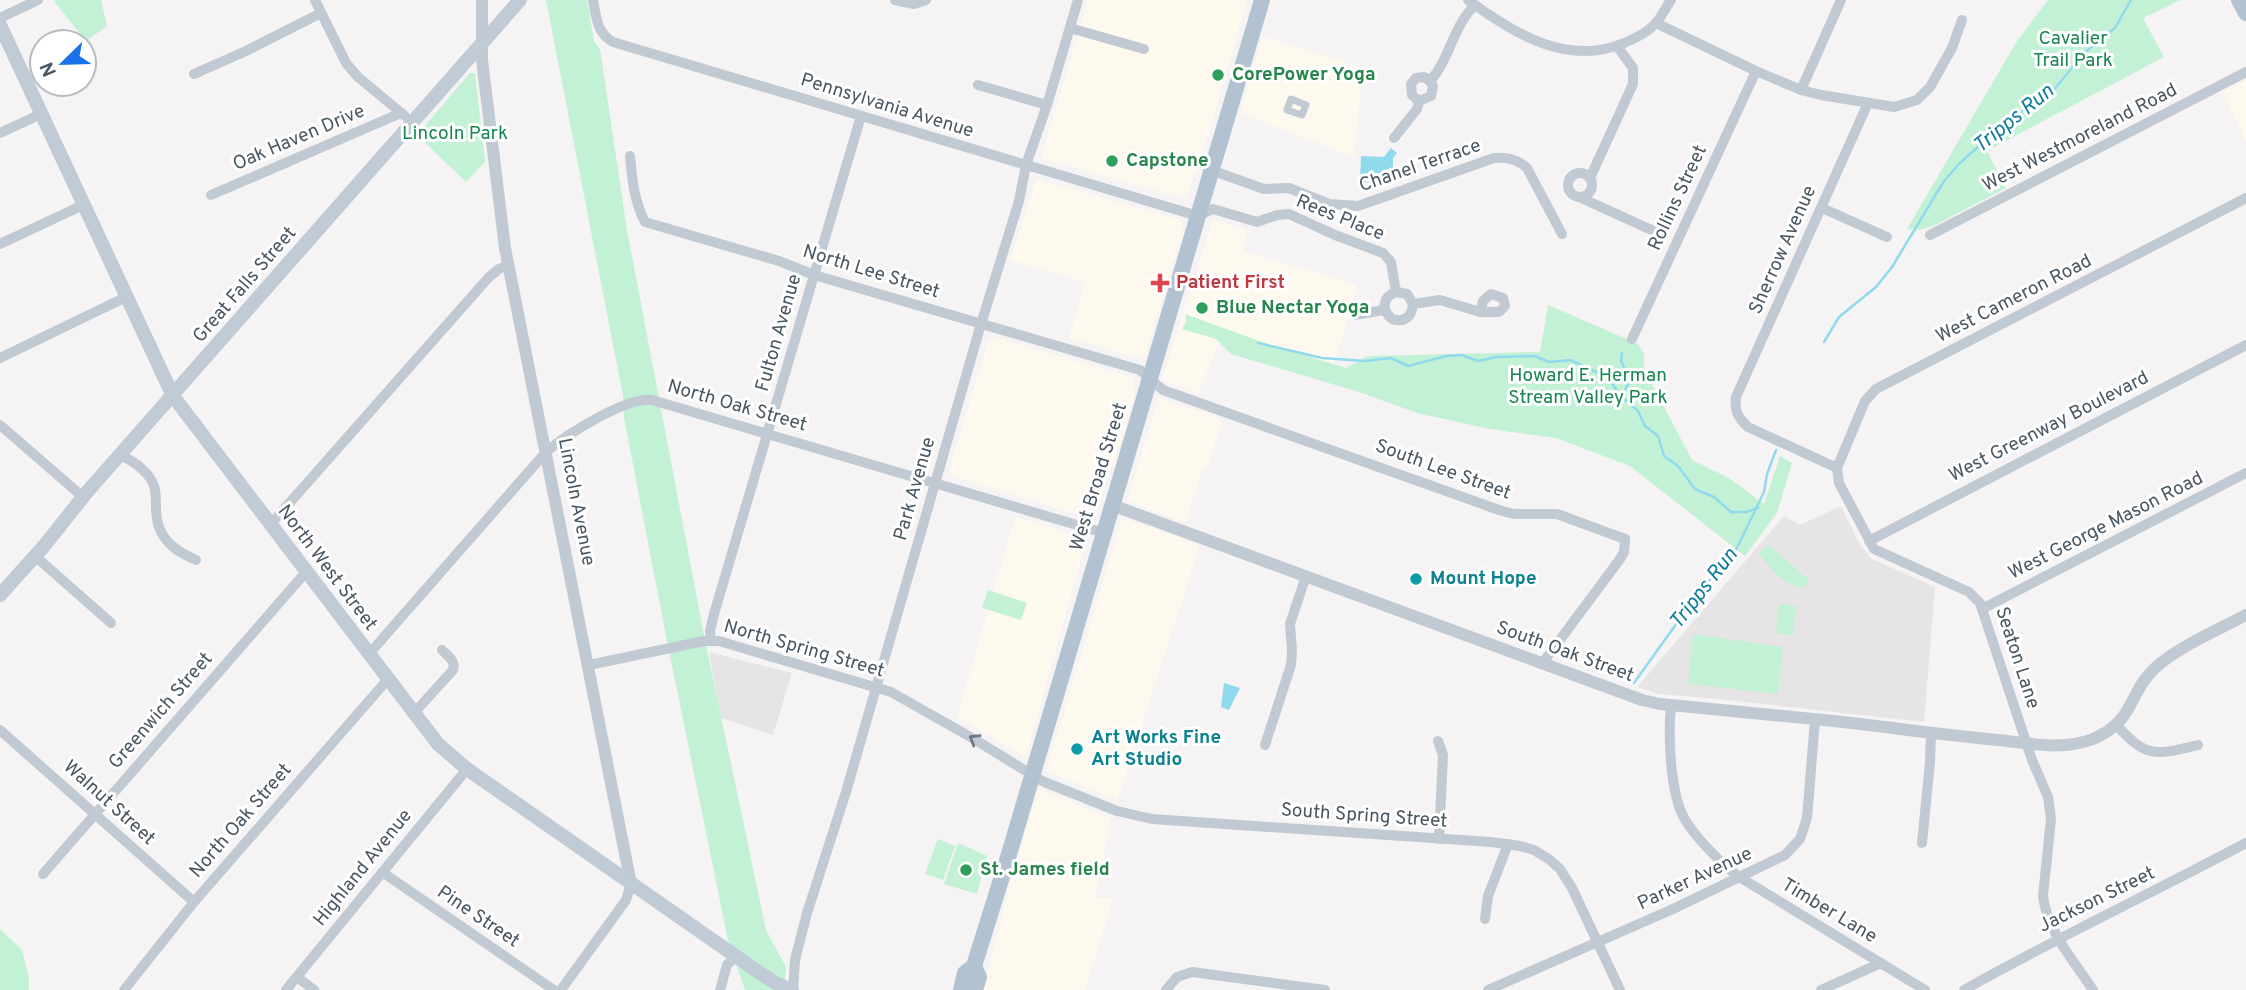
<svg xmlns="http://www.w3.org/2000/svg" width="2246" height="990" font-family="Overpass,sans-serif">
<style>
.commercial{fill:#fdf9ef}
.education{fill:#e6e4e5}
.green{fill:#c3f1d5}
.water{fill:#90daee}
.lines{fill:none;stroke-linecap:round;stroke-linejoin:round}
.stream{stroke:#90daee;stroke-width:2.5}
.pedestrian{stroke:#c1cad2;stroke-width:7}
.minor{stroke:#c1cad2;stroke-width:10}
.tertiary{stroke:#c1cad2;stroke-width:12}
.secondary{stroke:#c1cbd6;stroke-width:14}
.primary{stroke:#b3c2d1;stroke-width:16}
.oneway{stroke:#6e7983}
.leisure-dot{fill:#2e9e5b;stroke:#fff;stroke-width:2.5}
.health-dot{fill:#e0444e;stroke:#fff;stroke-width:2.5}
.culture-dot{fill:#0f9aa8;stroke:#fff;stroke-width:2.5}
.labels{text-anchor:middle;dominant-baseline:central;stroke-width:6;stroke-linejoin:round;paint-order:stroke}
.park-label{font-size:19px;fill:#17864f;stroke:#fff}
.leisure-label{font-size:19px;font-weight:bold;fill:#27864d;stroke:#fff;text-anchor:start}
.street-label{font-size:19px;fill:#4a5661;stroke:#fff}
.health-label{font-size:19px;font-weight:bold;fill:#be3a42;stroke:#fff;text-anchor:start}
.culture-label{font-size:19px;font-weight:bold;fill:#0d838f;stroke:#fff;text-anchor:start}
.water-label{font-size:21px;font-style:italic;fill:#0c7c9b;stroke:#fff}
</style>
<rect width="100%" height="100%" fill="#f5f3f3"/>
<g class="commercial">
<path d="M1088 0H1247L1208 136 1186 199 1043 159 1042 154Z"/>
<path d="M1263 36 1363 68 1354 157 1240 113Z"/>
<path d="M2246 80V140L2222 93Z"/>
<path d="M1039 180 1178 219 1181 222 1183 230 1144 359 1069 338 1085 282 1010 260 1035 182Z"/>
<path d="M1213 219 1248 230 1243 251 1358 285 1332 371 1222 335 1198 394 1164 380 1163 377Z"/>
<path d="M994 337 1134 378V396L1128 420 1094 519 952 476 949 471 989 339Z"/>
<path d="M1159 397 1223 420 1207 468 1202 470 1186 523 1127 501Z"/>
<path d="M1015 517 1087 538 1026 757 957 717Z"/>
<path d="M1127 519 1199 545 1177 618 1186 623 1176 619 1118 800 1046 771 1121 522Z"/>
<path d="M1039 789 1111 818 1095 897 1113 899 1085 990H983L1009 888Z"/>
</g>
<g class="education">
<path d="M1841 506 1859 543 1872 559 1935 587 1924 722 1718 699 1659 694 1637 687 1784 516 1800 525Z"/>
<path d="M709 652 792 673 773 735 721 718Z"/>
</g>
<g class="green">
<path d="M56 0H101L107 26 86 41 54 1Z"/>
<path d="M546 0H587L594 41 600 49 627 230 704 635 766 930 786 967 785 990H745L728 940 667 641 624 418 623 396Z"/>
<path d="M2048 0H2181L2143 18 2164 57 1987 151 2006 188 1935 225 1920 230 1907 229 2017 41Z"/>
<path d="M470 73H475L485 162 466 182 417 135Z"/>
<path d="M1548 305 1638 344 1644 354V369L1692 460 1729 478 1764 504 1780 456 1792 463 1777 513 1745 556 1630 466 1556 438 1490 429 1417 413 1359 392 1231 354 1216 339 1182 329 1186 322 1185 314 1262 342 1346 368 1368 356 1540 352Z"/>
<path d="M1768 544 1809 580 1805 587C1783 586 1771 570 1759 553Z"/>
<path d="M988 590 1027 603 1021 620 982 608Z"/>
<path d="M1779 604 1796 606 1793 635 1776 633Z"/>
<path d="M1693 634 1783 647 1778 694 1688 684Z"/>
<path d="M938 839 955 846 943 880 925 874Z"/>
<path d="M958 843 987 856 977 894 944 884Z"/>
<path d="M0 929 22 950 29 978V990H0Z"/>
</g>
<g class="water">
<path d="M1391 148 1397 153 1393 158V175L1372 173 1370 183 1360 181 1361 156 1384 157Z"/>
<path d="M1224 683 1240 688 1229 710 1221 707Z"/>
</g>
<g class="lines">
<g class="stream">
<path d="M1824 342 1839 317 1876 287 1892 267 1944 181 1959 164 2010 118 2049 96 2084 53 2115 28 2131 0"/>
<path d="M1258 343 1322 358 1365 361 1391 358 1408 366 1446 356 1462 355 1478 361 1497 357 1535 356 1549 362 1570 360 1607 377 1622 397 1638 411 1645 426 1658 436 1664 456 1678 466 1695 489 1714 497 1731 512H1746L1758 508"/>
<path d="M1622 397 1630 380 1621 361 1622 353"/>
<path d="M1634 683 1699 592 1735 552 1764 492 1767 474 1776 450"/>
</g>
<path class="pedestrian" d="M1291 99 1306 105 1302 115 1287 110Z"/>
<g class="minor">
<path d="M315 0 346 63 358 77 405 116"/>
<path d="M593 0C596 17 597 33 613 42L1198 216 1213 209 1257 222 1277 215 1289 214 1335 235 1383 253 1391 262 1396 292"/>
<path d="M895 0 914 4 926 0"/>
<path d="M1468 0C1513 33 1567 67 1624 43 1634 39 1648 32 1656 23 1662 16 1666 7 1671 0"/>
<path d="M0 18 38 0"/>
<path d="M1656 23 1756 71 1801 90 1821 95 1894 107 1917 100 1930 87 1952 48 1962 20"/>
<path d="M1070 28 1144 49"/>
<path d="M194 74 246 51 321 13"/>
<path d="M1430 81C1450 59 1453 26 1475 5"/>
<path d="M978 85 1047 105"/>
<path d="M1801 90 1841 0"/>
<path d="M1419 101 1412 95 1411 84 1416 78 1424 77 1430 81"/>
<path d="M1419 101 1431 96 1433 86 1430 81"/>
<path d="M1868 103 1736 397C1734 410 1738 418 1748 427L1837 468 1839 483 1874 549 1969 592 1980 603 2032 760 2048 797 2051 819 2043 896C2047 931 2074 961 2093 990"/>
<path d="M0 133 41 114"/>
<path d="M1394 138 1417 109 1419 101"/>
<path d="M630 156C632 179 634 201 645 222L779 261 814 275 1140 370 1163 390 1502 511 1514 514H1557L1625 539 1624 552 1620 559 1542 664"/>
<path d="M1211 170 1264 189 1289 188 1329 204 1358 206 1494 158C1507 157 1517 159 1527 168L1562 234"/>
<circle cx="1580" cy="185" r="12"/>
<path d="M1590 178 1633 84V68L1617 46"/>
<path d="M211 195 401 113"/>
<path d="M1579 197 1656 232"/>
<path d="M1822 208 1887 237"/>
<path d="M1930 235 2246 72"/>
<path d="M0 244 83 205"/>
<path d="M1396 292C1382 297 1381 310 1392 319 1404 323 1412 317 1413 304"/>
<path d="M1396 292 1407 294 1413 304"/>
<path d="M1491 294 1503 298 1505 306 1499 312H1480L1483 301Z"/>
<path d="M1413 304 1440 300 1480 312"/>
<path d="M1354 315 1384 310"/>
<path d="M1632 339 1756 71"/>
<path d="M0 358 126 297"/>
<path d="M0 425 83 497"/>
<path d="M119 456C129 458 136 463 143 470 164 489 151 505 159 527 165 544 180 553 196 560"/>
<path d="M1837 468 1865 401 1876 389 2246 198"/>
<path d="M270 525 489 277 499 269 508 265"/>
<path d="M1869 541 2246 345"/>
<path d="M35 556 111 623"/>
<path d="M1982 609 2246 473"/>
<path d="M711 640 710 631 714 614 861 116"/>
<path d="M369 654 546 452C567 434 626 397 652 400L1104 533"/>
<path d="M589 665 704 641H719L891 692 974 739 1042 781 1117 811 1152 819 1491 842 1520 846 1534 850 1550 860 1560 869 1572 888 1620 990"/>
<path d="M1671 705C1668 735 1670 792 1684 818 1694 836 1724 867 1741 878L1925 990"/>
<path d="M414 713 453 670C456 661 448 656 442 650"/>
<path d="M2116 725C2148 759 2155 755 2198 745"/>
<path d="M0 730 194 902"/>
<path d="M1438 741 1443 755 1439 839"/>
<path d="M1265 745 1291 665 1292 651 1290 624 1306 576"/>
<path d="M1922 843 1930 762 1931 733"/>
<path d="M382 872 554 990"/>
<path d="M43 874 306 572"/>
<path d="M1485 919 1488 896 1508 844"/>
<path d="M297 977 314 990"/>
<path d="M124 990 194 902 388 679"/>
<path d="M286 990 467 769"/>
<path d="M561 990 626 900 631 884"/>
<path d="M720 990 727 965 736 956"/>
<path d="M793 990 795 960 807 913 846 792 981 324 1019 201 1026 165 1047 105 1078 0"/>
<path d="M1166 990 1177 977 1192 972 1325 990"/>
<path d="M1488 990 1673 909 1785 855 1800 839 1807 818 1815 720"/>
<path d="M1821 990 1881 963"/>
<path d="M1964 990C2056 938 2152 893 2246 843"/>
</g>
<g class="tertiary">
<path d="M482 0V60L505 248 631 884"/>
<path d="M1112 505 1642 700 1660 704C1718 710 1776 715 1834 721 1889 727 1943 735 1998 740 2029 743 2062 751 2093 739 2135 721 2128 694 2154 669 2174 649 2221 628 2246 615"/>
</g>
<g class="secondary">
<path d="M0 25 173 396 438 744 467 769 757 971 777 984 792 990"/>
<path d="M0 595 44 546 87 492 520 0"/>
</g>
<g class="primary">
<path d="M2239 0 2246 13"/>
<path d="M974 966 979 977 975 990"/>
<path d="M961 990 965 973 974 966 1009 854 1262 0"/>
</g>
</g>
<defs><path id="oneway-chevron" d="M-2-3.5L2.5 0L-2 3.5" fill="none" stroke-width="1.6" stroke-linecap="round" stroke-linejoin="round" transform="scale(1.75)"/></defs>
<use class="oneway" href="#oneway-chevron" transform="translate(974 739) rotate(-149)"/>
<g class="leisure-dot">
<circle cx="1218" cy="75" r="7"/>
<circle cx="1112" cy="161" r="7"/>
<circle cx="1202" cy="308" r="7"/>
<circle cx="966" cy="870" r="7"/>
</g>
<path class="health-dot" d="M1156.5 272.5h7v7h7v7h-7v7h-7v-7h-7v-7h7z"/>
<g class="culture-dot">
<circle cx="1416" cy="579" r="7"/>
<circle cx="1077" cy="749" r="7"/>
</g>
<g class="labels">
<g class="park-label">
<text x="2073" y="39">Cavalier<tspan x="2073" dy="22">Trail Park</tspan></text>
<text x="455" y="134">Lincoln Park</text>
<text x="1588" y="376">Howard E. Herman<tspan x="1588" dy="22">Stream Valley Park</tspan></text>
</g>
<g class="leisure-label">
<text x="1232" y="75">CorePower Yoga</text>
<text x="1126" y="161">Capstone</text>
<text x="1216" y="308">Blue Nectar Yoga</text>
<text x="980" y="870">St. James field</text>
</g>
<g class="street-label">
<text transform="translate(887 106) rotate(17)">Pennsylvania Avenue</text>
<text transform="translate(299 138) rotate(-23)">Oak Haven Drive</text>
<text transform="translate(2080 138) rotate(-27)">West Westmoreland Road</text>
<text transform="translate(1420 166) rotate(-19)">Chanel Terrace</text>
<text transform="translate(1678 198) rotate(-65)">Rollins Street</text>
<text transform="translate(1340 218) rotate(22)">Rees Place</text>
<text transform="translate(1783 250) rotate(-66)">Sherrow Avenue</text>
<text transform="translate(871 272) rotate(17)">North Lee Street</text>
<text transform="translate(245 285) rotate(-49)">Great Falls Street</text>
<text transform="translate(2014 299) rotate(-27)">West Cameron Road</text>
<text transform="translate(779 333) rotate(-74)">Fulton Avenue</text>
<text transform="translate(737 406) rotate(16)">North Oak Street</text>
<text transform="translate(2049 427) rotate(-27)">West Greenway Boulevard</text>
<text transform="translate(1443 470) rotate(20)">South Lee Street</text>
<text transform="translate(1099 477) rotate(-73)">West Broad Street</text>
<text transform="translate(915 489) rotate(-74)">Park Avenue</text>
<text transform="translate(576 502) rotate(79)">Lincoln Avenue</text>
<text transform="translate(2106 526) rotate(-27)">West George Mason Road</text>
<text transform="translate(327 568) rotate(53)">North West Street</text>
<text transform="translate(804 649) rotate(16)">North Spring Street</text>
<text transform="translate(1565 652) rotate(20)">South Oak Street</text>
<text transform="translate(2017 658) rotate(72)">Seaton Lane</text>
<text transform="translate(161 711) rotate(-49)">Greenwich Street</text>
<text transform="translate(109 803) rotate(42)">Walnut Street</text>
<text transform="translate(1364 816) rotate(4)">South Spring Street</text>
<text transform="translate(241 821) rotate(-49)">North Oak Street</text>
<text transform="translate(363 868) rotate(-51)">Highland Avenue</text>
<text transform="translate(1695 879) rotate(-25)">Parker Avenue</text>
<text transform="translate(2097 900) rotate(-26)">Jackson Street</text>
<text transform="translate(1829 911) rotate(31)">Timber Lane</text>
<text transform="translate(478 917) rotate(34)">Pine Street</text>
</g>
<g class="health-label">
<text x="1176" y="283">Patient First</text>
</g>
<g class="culture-label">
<text x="1430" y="579">Mount Hope</text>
<text x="1091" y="738">Art Works Fine<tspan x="1091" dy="22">Art Studio</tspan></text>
</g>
<g class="water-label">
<text transform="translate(2014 119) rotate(-39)">Tripps Run</text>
<text transform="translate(1704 589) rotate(-52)">Tripps Run</text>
</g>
</g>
<g transform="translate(63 63) rotate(247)"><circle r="33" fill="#ffffff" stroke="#b7bbc0" stroke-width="2"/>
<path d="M0-5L12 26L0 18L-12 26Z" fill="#1a73e8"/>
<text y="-10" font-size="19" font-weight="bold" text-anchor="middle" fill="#4a5661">N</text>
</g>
</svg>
